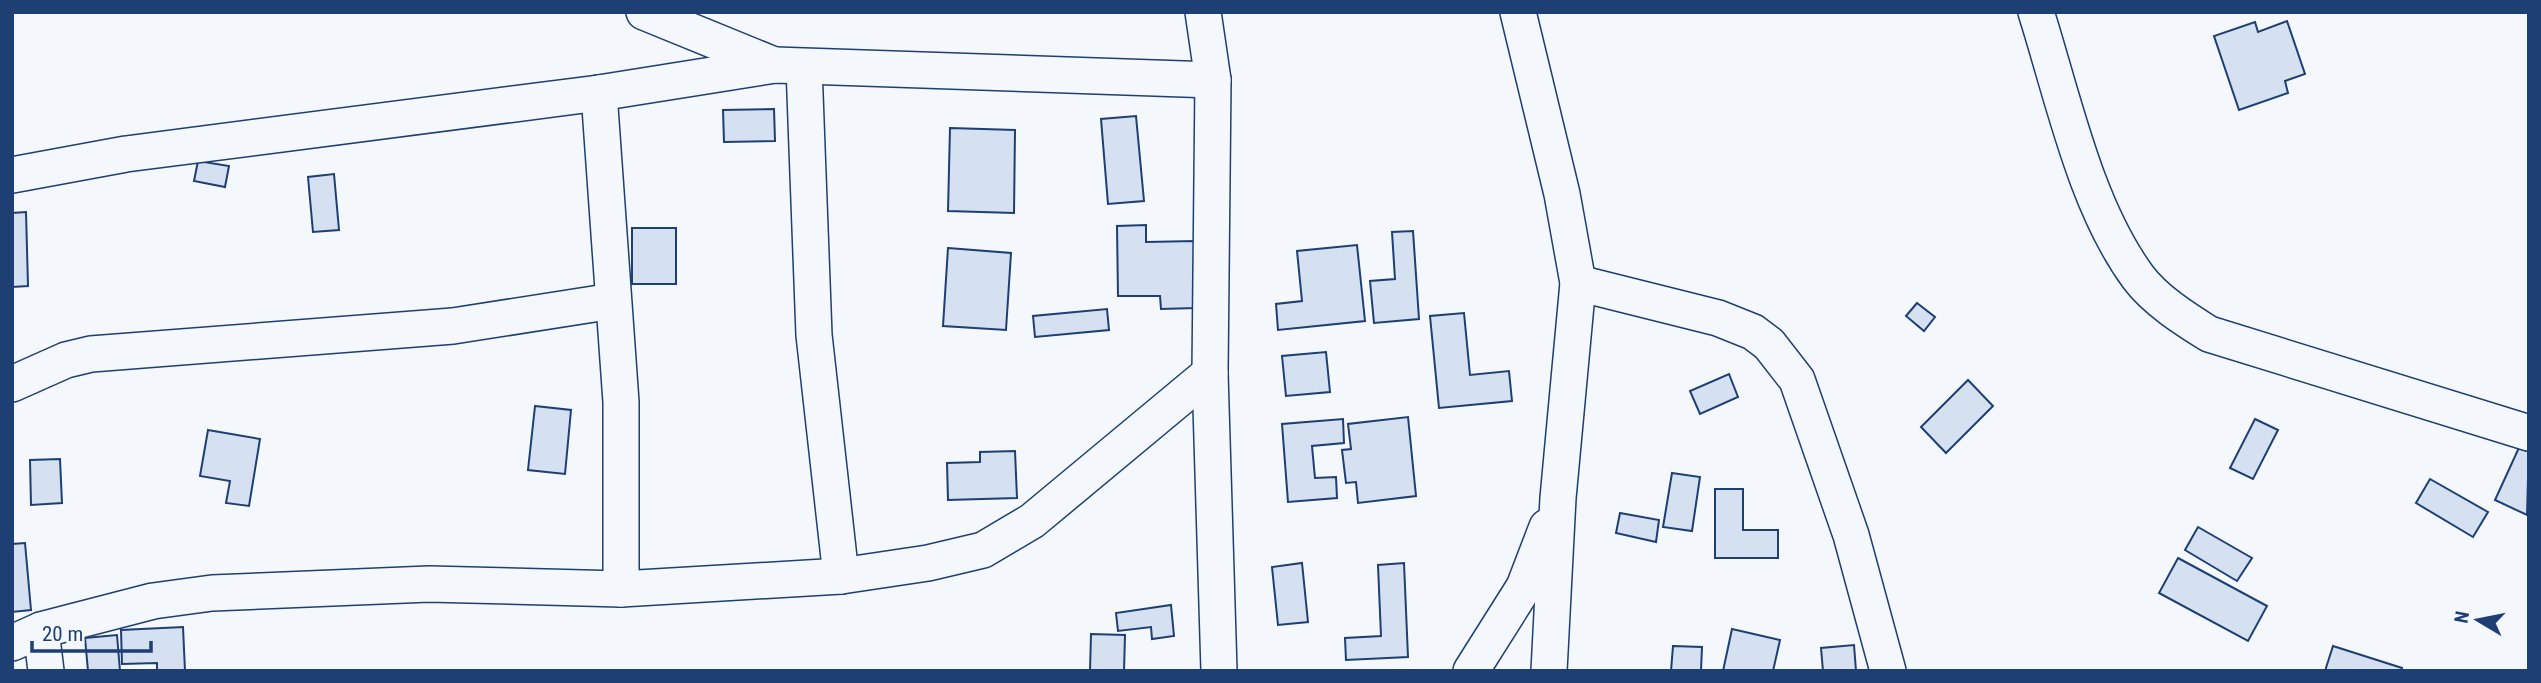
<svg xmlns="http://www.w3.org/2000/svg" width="2541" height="683" font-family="'Roboto Condensed',sans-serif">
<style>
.building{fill:#d5e0f0;stroke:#1d3f73;stroke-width:2}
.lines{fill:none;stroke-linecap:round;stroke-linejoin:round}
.street-casing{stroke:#1d3f73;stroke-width:38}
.street{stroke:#f4f7fb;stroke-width:35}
</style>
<rect width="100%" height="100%" fill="#f4f7fb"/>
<g class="building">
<path d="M2287 21 2305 74 2285 81 2288 93 2239 110 2214 36 2255 22 2258 32Z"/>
<path d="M774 109 775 141 724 142 723 110Z"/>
<path d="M1136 116 1144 201 1108 204 1101 119Z"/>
<path d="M950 128 1015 130 1014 213 948 211Z"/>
<path d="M198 161 229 166 225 187 194 181Z"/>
<path d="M334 174 339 230 313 232 308 177Z"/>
<path d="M26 212 28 286 12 287V213Z"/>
<path d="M1146 225V242L1195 241 1196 308 1161 309 1160 296H1118L1117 226Z"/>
<rect x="632" y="228" width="44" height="56"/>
<path d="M1413 231 1419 319 1374 323 1370 281 1395 279 1392 232Z"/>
<path d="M1357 245 1365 321 1278 330 1276 304 1302 301 1297 251Z"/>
<path d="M948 248 1011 253 1006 330 943 326Z"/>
<path d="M1917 303 1935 317 1924 331 1906 316Z"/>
<path d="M1107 309 1109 330 1035 337 1033 316Z"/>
<path d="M1464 313 1470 375 1509 371 1512 401 1439 408 1430 316Z"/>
<path d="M1326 352 1330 392 1286 396 1282 356Z"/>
<path d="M1729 374 1738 397 1700 414 1690 391Z"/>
<path d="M1968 380 1993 406 1946 453 1921 427Z"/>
<path d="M535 406 571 410 565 474 528 470Z"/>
<path d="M1408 417 1416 496 1358 503 1356 482 1346 483 1342 450 1351 449 1348 424Z"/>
<path d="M1343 419 1344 443 1312 446 1315 478 1336 477 1337 498 1288 502 1282 424Z"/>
<path d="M2255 419 2278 430 2253 479 2230 468Z"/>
<path d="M208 430 260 439 249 506 226 503 230 481 200 476Z"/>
<path d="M2522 441 2529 444 2527 515 2495 500Z"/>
<path d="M1015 451 1017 498 948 500 947 463 980 462V452Z"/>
<path d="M60 459 62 503 31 505 30 460Z"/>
<path d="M1672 473 1700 477 1692 531 1663 527Z"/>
<path d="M2430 479 2488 512 2473 537 2416 503Z"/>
<path d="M1715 489H1743V530H1778V558H1715Z"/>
<path d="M1620 513 1659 520 1656 542 1616 533Z"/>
<path d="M2198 527 2252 558 2237 581 2185 550Z"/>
<path d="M25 543 31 610 12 612V544Z"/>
<path d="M2178 558 2267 606 2248 641 2159 593Z"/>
<path d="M1302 563 1308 622 1278 625 1272 567Z"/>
<path d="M1404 563 1408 657 1346 660 1345 638 1381 636 1378 565Z"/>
<path d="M1171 605 1174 636 1152 639 1151 627 1118 631 1116 613Z"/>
<path d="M183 627 185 671H157V663L122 664 121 630Z"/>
<path d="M1732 629 1780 640 1773 671H1723Z"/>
<path d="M1091 634 1125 635 1124 671H1090Z"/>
<path d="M117 635 120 671H88L85 638Z"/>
<path d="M1854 645 1856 671H1823L1821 648Z"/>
<path d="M1673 646 1702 647 1701 671H1671Z"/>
<path d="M2333 646 2402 668 2401 671H2325Z"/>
</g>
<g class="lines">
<g class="street-casing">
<g id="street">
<path d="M644 12 774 65"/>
<path d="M1203 12 1213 80 1210 373 1219 671"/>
<path d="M1518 12 1562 194 1578 283 1558 498 1549 671"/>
<path d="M2036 12C2063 97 2085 205 2138 277 2155 300 2185 319 2209 334L2529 433"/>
<path d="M804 67 814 335 841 576"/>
<path d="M599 93 621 402V589"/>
<path d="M12 175 126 154 599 93 775 65 1213 80"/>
<path d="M1578 283 1718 318 1753 332 1769 344 1797 380 1851 535 1888 671"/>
<path d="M12 384 66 360 91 354 453 326 613 301"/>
<path d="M41 630 46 671"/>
<path d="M12 643 41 630 153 601 212 593 429 584 621 589 841 576 928 563 983 550 1032 521 1210 373"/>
<path d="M1471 671 1524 587 1547 527"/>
</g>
</g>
<use href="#street" class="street"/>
</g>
<rect width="2541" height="683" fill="none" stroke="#1d3f73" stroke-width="28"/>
<g transform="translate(2478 620) rotate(280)" stroke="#f4f7fb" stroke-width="5" paint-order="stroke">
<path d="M0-5L12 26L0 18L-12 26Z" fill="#1d3f73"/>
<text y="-10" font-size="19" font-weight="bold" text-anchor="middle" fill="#1d3f73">N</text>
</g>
<path d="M32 641v10h119v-10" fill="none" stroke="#1d3f73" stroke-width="3.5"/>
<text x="42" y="641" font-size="21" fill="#1d3f73" stroke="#f4f7fb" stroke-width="5" paint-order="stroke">20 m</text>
</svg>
